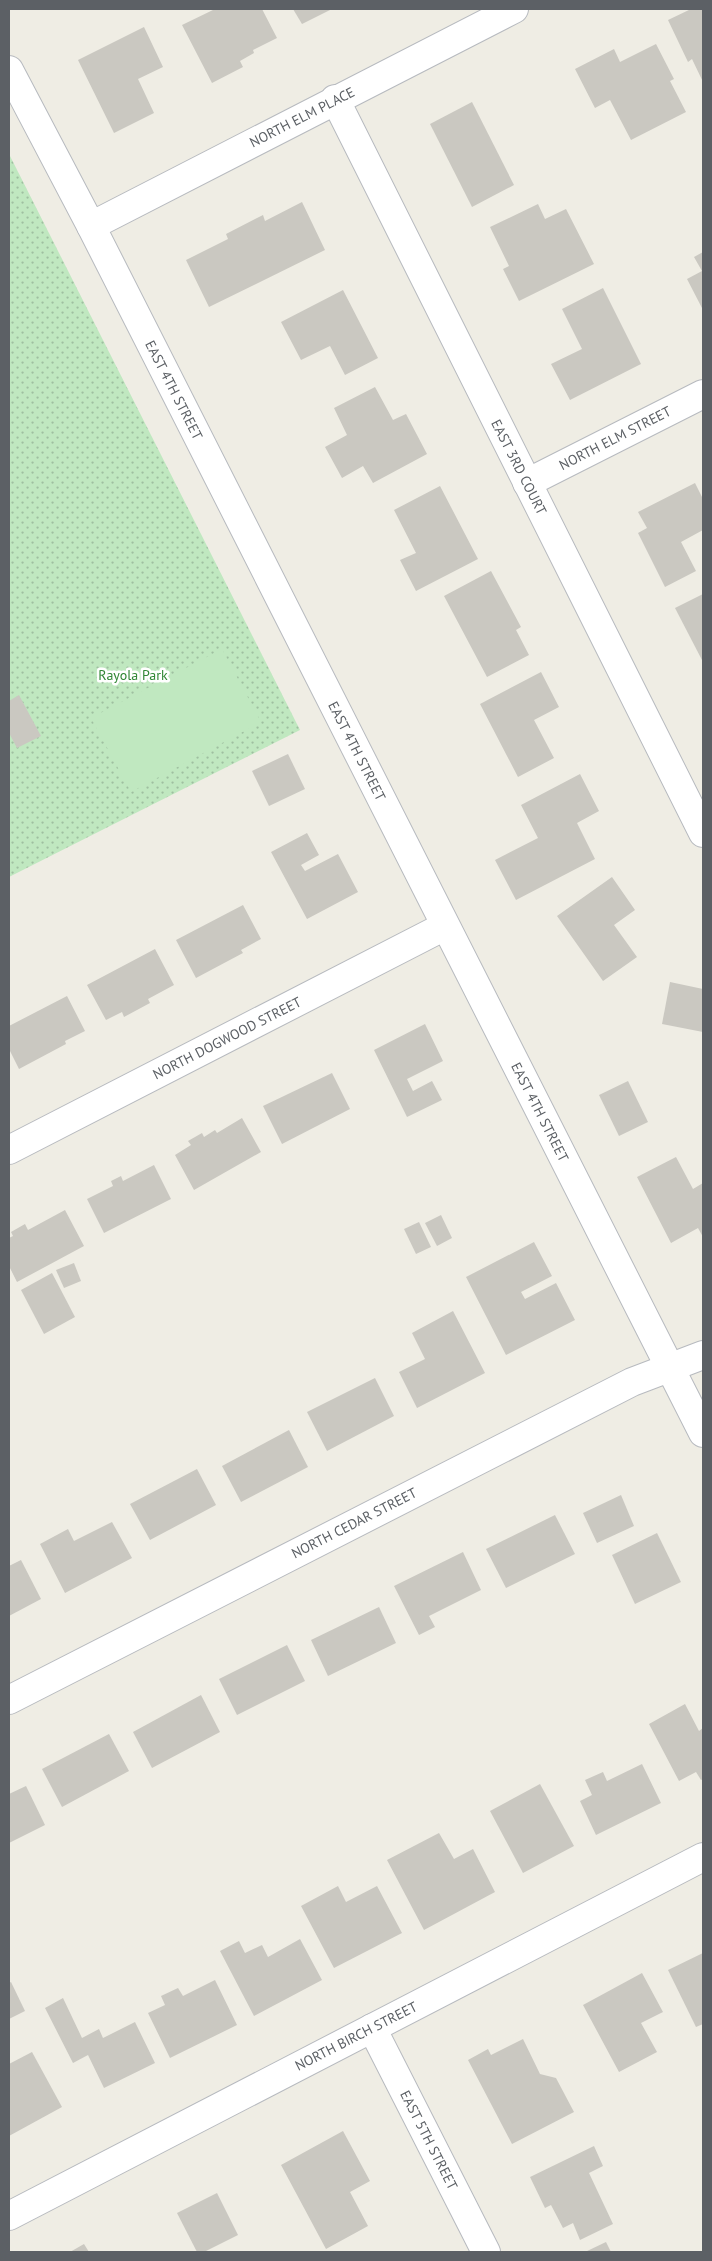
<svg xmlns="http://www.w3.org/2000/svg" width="712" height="2261" font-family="'PT Sans',sans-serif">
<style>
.park{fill:url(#park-dots)}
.pitch{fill:#c0e8c0}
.building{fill:#cac8c1}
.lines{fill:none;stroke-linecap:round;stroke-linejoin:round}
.minor-casing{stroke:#b7babf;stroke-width:30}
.minor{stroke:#fff;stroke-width:28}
.labels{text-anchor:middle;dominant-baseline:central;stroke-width:5;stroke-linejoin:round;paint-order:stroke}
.street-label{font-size:14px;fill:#5c6065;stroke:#fff}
.park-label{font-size:14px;fill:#328736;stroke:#fff}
</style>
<defs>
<pattern id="park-dots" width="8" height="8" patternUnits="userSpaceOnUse" patternTransform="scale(1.25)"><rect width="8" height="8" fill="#c0e8c0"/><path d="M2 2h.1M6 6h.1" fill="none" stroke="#9fbfa0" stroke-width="1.8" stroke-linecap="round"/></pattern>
</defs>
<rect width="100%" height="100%" fill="#efede4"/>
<path class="park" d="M9 154 300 730 9 877Z"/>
<path class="pitch" d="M222 649 261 722 131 792 91 718Z"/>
<g class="building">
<path d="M215 9H262L277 38 253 50 254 53 240 61 243 67 212 83 182 25Z"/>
<path d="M293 9H332L302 24Z"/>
<path d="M691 9H703V82L692 59 688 62 668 20Z"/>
<path d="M144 27 163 67 138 79 154 113 114 133 78 60Z"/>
<path d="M656 44 674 79 670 81 686 112 631 140 610 100 595 108 575 69 614 49 620 62Z"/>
<path d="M472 102 514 185 472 207 430 124Z"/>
<path d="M302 202 325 250 209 307 186 260 228 239 226 234 263 215 265 221Z"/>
<path d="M538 204 545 219 566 209 594 264 519 301 503 269 509 266 490 227Z"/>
<path d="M703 252V310L687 279 702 271 694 257Z"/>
<path d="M603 288 641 364 570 400 551 364 582 349 562 309Z"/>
<path d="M343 290 378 358 345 375 330 346 301 360 281 322Z"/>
<path d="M375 387 393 420 406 414 427 454 373 483 363 466 342 478 325 447 347 435 334 408Z"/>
<path d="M695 483 703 499V530L681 542 696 571 665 587 638 533 647 528 638 512Z"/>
<path d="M440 486 478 559 416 591 400 560 416 553 394 510Z"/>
<path d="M491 571 521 627 516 630 529 655 487 677 444 596Z"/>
<path d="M703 594V662L675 608Z"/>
<path d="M541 672 559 707 534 720 554 758 518 777 480 704Z"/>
<path d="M19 695 41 736 17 748 9 733V701Z"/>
<path d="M288 754 305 789 269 806 252 771Z"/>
<path d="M580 774 599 811 577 823 595 859 516 900 495 860 538 838 521 805Z"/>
<path d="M307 833 319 855 301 865 305 871 338 854 358 892 307 919 271 852Z"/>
<path d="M612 877 635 910 614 925 637 957 603 981 557 916Z"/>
<path d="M243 905 261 939 241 950 243 953 196 978 176 940Z"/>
<path d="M155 949 174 985 148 999 150 1003 124 1017 122 1012 106 1020 87 985Z"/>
<path d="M670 982 703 989V1032L662 1024Z"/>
<path d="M67 996 85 1031 65 1041 66 1044 19 1069 9 1049V1026Z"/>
<path d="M425 1024 443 1061 407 1079 413 1091 432 1081 442 1100 407 1117 374 1050Z"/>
<path d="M332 1073 350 1109 282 1144 263 1106Z"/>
<path d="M628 1081 648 1122 619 1136 599 1095Z"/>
<path d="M242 1118 261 1152 194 1190 175 1155 191 1145 188 1141 202 1133 204 1137 215 1130 217 1133Z"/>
<path d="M676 1157 693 1189 703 1183V1237L698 1228 671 1243 637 1177Z"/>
<path d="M154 1165 171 1199 104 1233 87 1199 113 1186 111 1181 121 1176 123 1181Z"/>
<path d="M65 1210 84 1246 17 1282 9 1266V1238L13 1236 11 1232 25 1224 28 1230Z"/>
<path d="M441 1215 452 1238 437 1246 425 1223Z"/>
<path d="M419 1222 431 1247 416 1254 404 1229Z"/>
<path d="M534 1242 552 1276 521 1292 525 1299 556 1283 575 1320 506 1355 466 1277Z"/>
<path d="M74 1263 81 1281 64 1288 56 1270Z"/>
<path d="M52 1273 75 1317 44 1334 21 1290Z"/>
<path d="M453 1311 485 1373 417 1408 399 1372 425 1359 412 1333Z"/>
<path d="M375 1378 394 1416 327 1451 307 1412Z"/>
<path d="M289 1430 308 1467 241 1502 222 1466Z"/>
<path d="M197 1469 216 1505 150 1540 130 1504Z"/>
<path d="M621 1495 634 1526 597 1543 583 1513Z"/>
<path d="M555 1515 575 1554 506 1588 486 1549Z"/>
<path d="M112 1522 132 1558 65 1593 40 1544 68 1529 74 1541Z"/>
<path d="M657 1533 681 1582 635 1604 612 1555Z"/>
<path d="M463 1552 481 1590 429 1616 435 1627 419 1635 394 1586Z"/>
<path d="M21 1560 41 1599 9 1616V1566Z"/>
<path d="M379 1607 396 1643 328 1676 311 1640Z"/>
<path d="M287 1645 305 1681 237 1715 219 1679Z"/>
<path d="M201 1695 220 1732 152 1768 133 1732Z"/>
<path d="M685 1704 699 1731 703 1728V1779L701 1780 696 1772 679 1781 649 1724Z"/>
<path d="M109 1734 129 1771 62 1807 42 1769Z"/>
<path d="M642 1764 661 1803 596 1835 580 1801 592 1795 585 1780 603 1772 607 1781Z"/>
<path d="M540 1784 574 1846 523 1873 490 1811Z"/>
<path d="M26 1786 45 1825 9 1843V1794Z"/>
<path d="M439 1833 454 1859 473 1849 495 1892 424 1930 387 1860Z"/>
<path d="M338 1886 346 1902 377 1886 402 1933 334 1968 301 1906Z"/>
<path d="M300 1939 322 1980 254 2016 220 1951 239 1941 245 1953 262 1945 268 1957Z"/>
<path d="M703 1953V2024L696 2027 668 1970Z"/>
<path d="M642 1973 663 2012 641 2023 657 2052 619 2072 583 2005Z"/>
<path d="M215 1980 237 2025 170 2058 148 2013 165 2005 161 1996 178 1988 183 1996Z"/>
<path d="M11 1982 25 2011 9 2019V1983Z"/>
<path d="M63 1998 82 2038 99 2029 103 2038 135 2022 155 2063 104 2088 88 2055 73 2063 45 2008Z"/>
<path d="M523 2039 540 2074 556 2078 574 2112 512 2144 468 2060 488 2049 491 2055Z"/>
<path d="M32 2052 62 2107 9 2136V2064Z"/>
<path d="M343 2131 370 2181 350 2192 368 2226 326 2249 281 2165Z"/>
<path d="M594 2146 603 2166 589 2173 613 2224 580 2240 573 2223 563 2228 551 2205 545 2208 530 2177Z"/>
<path d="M217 2193 238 2235 204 2252H197L177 2213Z"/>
<path d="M606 2242 611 2252H585Z"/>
<path d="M84 2244 89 2252H70Z"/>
</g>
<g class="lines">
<g class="minor-casing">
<g id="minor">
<path d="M9 70 91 226 703 1433"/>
<path d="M335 99 703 833"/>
<path d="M91 226 514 9"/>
<path d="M527 483 703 394"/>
<path d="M9 1150 445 926"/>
<path d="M9 1700 632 1382 703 1355"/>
<path d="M372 2028 486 2252"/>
<path d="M9 2216 703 1857"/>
</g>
</g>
<use href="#minor" class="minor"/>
</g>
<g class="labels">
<g class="street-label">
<text transform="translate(302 117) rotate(-27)">NORTH ELM PLACE</text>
<text transform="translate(174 390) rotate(63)">EAST 4TH STREET</text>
<text transform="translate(615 438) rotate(-27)">NORTH ELM STREET</text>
<text transform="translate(519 467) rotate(63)">EAST 3RD COURT</text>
<text transform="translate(357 751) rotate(63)">EAST 4TH STREET</text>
<text transform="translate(227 1038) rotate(-27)">NORTH DOGWOOD STREET</text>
<text transform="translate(540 1112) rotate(63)">EAST 4TH STREET</text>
<text transform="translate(354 1523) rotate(-27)">NORTH CEDAR STREET</text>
<text transform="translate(356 2036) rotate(-27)">NORTH BIRCH STREET</text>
<text transform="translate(429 2140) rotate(63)">EAST 5TH STREET</text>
</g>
<g class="park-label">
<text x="133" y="675">Rayola Park</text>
</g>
</g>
<rect width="712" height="2261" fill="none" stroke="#5c6065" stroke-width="20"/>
</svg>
